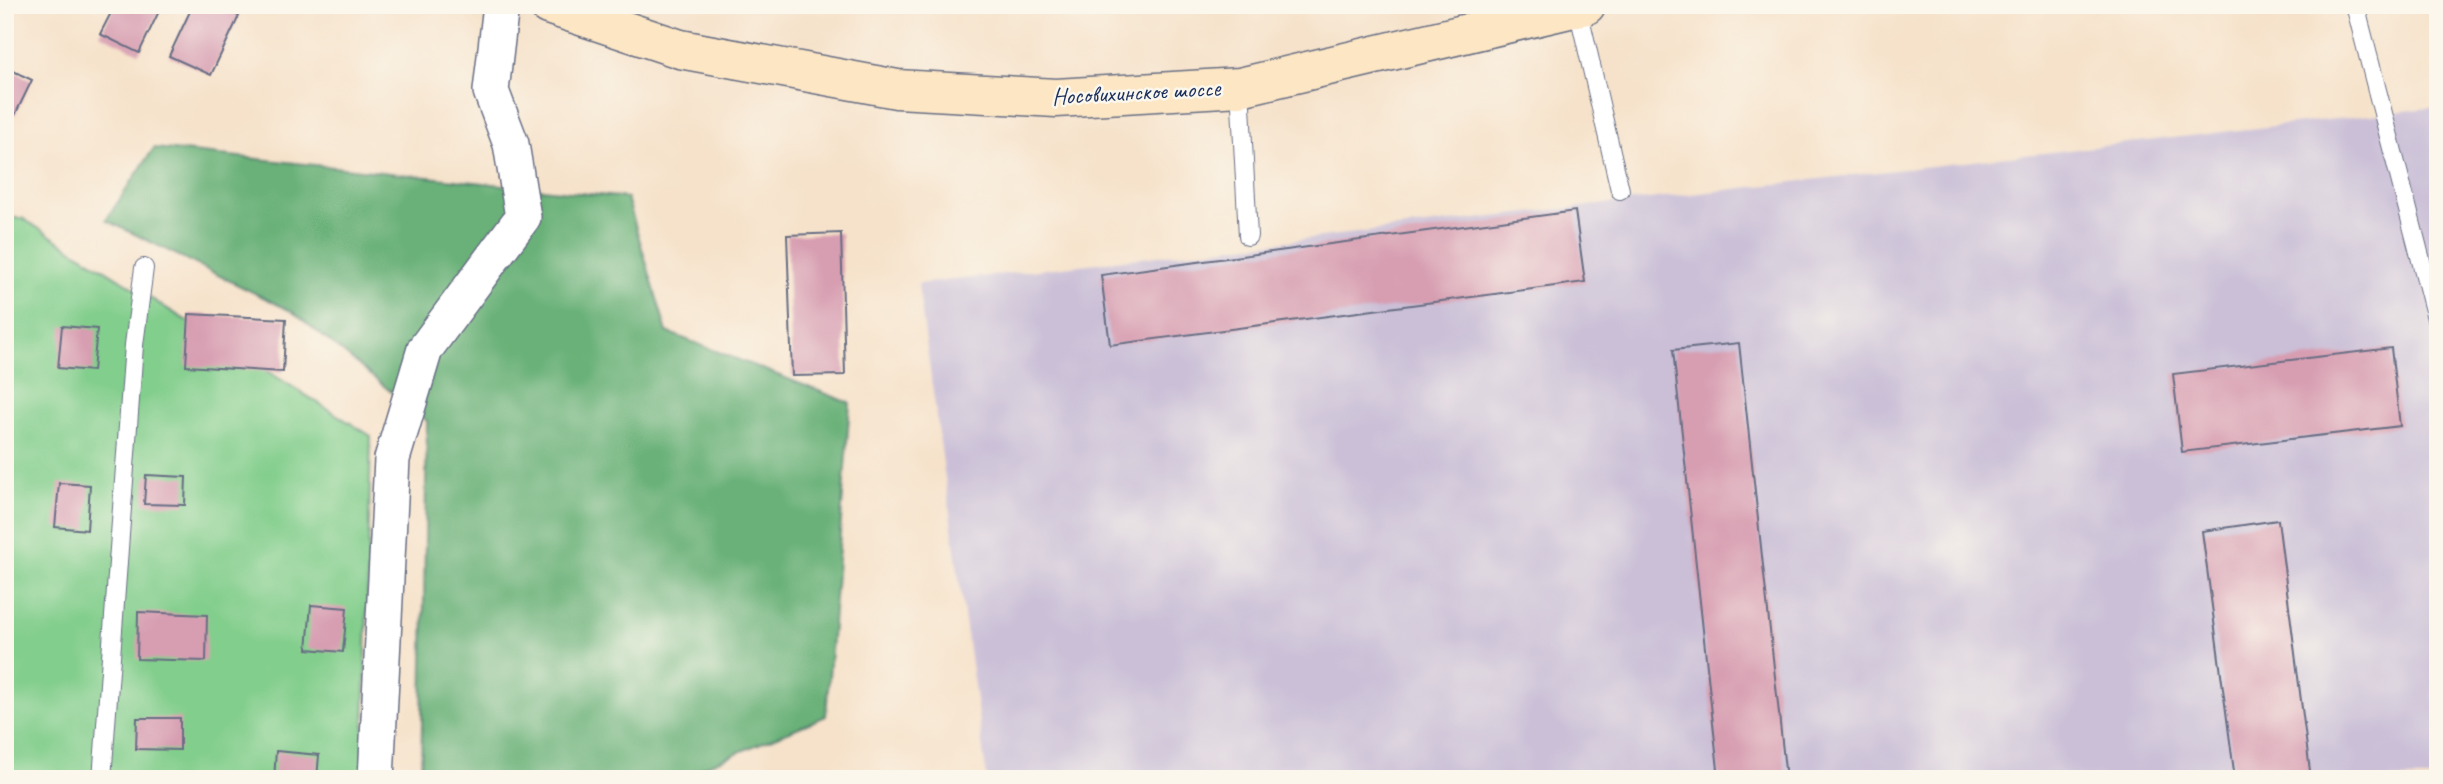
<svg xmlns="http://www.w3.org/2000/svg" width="2443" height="784" font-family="Caveat,sans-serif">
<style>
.industrial{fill:#cabfd7}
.green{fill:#82ce8c;stroke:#4e7e75;stroke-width:2}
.forest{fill:#69b178;stroke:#42706b;stroke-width:2}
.building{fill:#d79db1}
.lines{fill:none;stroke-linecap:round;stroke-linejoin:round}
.lane-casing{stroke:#686e84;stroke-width:20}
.street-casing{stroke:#686e84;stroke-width:38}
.secondary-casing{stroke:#686e84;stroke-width:41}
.lane{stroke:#fff;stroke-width:18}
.street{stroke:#fff;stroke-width:35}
.secondary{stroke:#fce6c4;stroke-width:38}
.labels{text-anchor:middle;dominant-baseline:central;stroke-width:5;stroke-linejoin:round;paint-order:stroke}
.street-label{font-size:24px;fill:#1b2f5e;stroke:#fbf7ec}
</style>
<rect width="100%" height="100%" fill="#fbf7ec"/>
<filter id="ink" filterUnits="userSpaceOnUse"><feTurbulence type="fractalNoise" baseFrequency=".0143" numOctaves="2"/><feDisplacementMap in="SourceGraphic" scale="14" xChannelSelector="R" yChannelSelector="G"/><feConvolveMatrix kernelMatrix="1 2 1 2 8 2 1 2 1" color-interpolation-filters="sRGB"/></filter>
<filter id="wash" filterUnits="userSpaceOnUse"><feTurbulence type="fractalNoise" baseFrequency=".00686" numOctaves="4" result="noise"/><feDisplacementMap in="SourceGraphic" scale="28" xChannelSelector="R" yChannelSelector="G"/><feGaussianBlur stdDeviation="1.57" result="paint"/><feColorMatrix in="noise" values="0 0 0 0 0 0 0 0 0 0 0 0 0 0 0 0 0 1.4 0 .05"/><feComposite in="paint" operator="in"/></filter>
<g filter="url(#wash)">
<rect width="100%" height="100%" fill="#f6e2ca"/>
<path class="industrial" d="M2438 107V779H987L918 284Z"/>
<path class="green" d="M5 218H22L371 436 363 779H5Z"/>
<path class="forest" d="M154 148 627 198 667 332 850 403 826 716 674 779H421L427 421 293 312 106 220Z"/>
<g id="blocks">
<g class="building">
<path d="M115 5H162L139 53 100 34Z"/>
<path d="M193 5H216L239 16 211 75 169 56Z"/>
<path d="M5 67 32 80 15 115 5 111Z"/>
<path d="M1575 211 1585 282 1110 345 1101 275Z"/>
<path d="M841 233 845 375 792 376 787 235Z"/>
<path d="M189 314 286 319 283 372 186 366Z"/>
<path d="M62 326 97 329 93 371 58 368Z"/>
<path d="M1739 343 1786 779H1719L1673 350Z"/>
<path d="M2391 348 2400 426 2182 452 2173 374Z"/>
<path d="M146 475 186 477 185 505 144 504Z"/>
<path d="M59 483 90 485 87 530 55 527Z"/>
<path d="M2278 520 2311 779H2235L2202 531Z"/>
<path d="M311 605 347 608 343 652 307 649Z"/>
<path d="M138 612 207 615 206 661 137 659Z"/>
<path d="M137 718H180V750L136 749Z"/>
<path d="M276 751 319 755 317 779H274Z"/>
</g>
</g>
</g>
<g filter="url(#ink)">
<use href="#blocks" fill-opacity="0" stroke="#686e84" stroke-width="2"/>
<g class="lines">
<g class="lane-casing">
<g id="lane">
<path d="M2355 5 2438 326"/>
<path d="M1578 9 1620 190"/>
<path d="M1240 87 1248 236"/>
<path d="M102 779 134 345 144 268"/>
</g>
</g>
<g class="street-casing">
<path id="street" d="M376 779 392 459 425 349 523 217 511 144 491 91 501 5"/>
</g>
<g class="secondary-casing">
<path id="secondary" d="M548 5 680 49 897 89 1056 98 1240 87 1586 5"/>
</g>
<use href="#lane" class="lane"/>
<use href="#street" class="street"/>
<use href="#secondary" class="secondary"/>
</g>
</g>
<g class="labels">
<g class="street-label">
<text transform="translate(1136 92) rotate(-3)">Носовихинское шоссе</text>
</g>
</g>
<rect width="2443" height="784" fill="none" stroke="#fbf7ec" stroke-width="28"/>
</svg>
